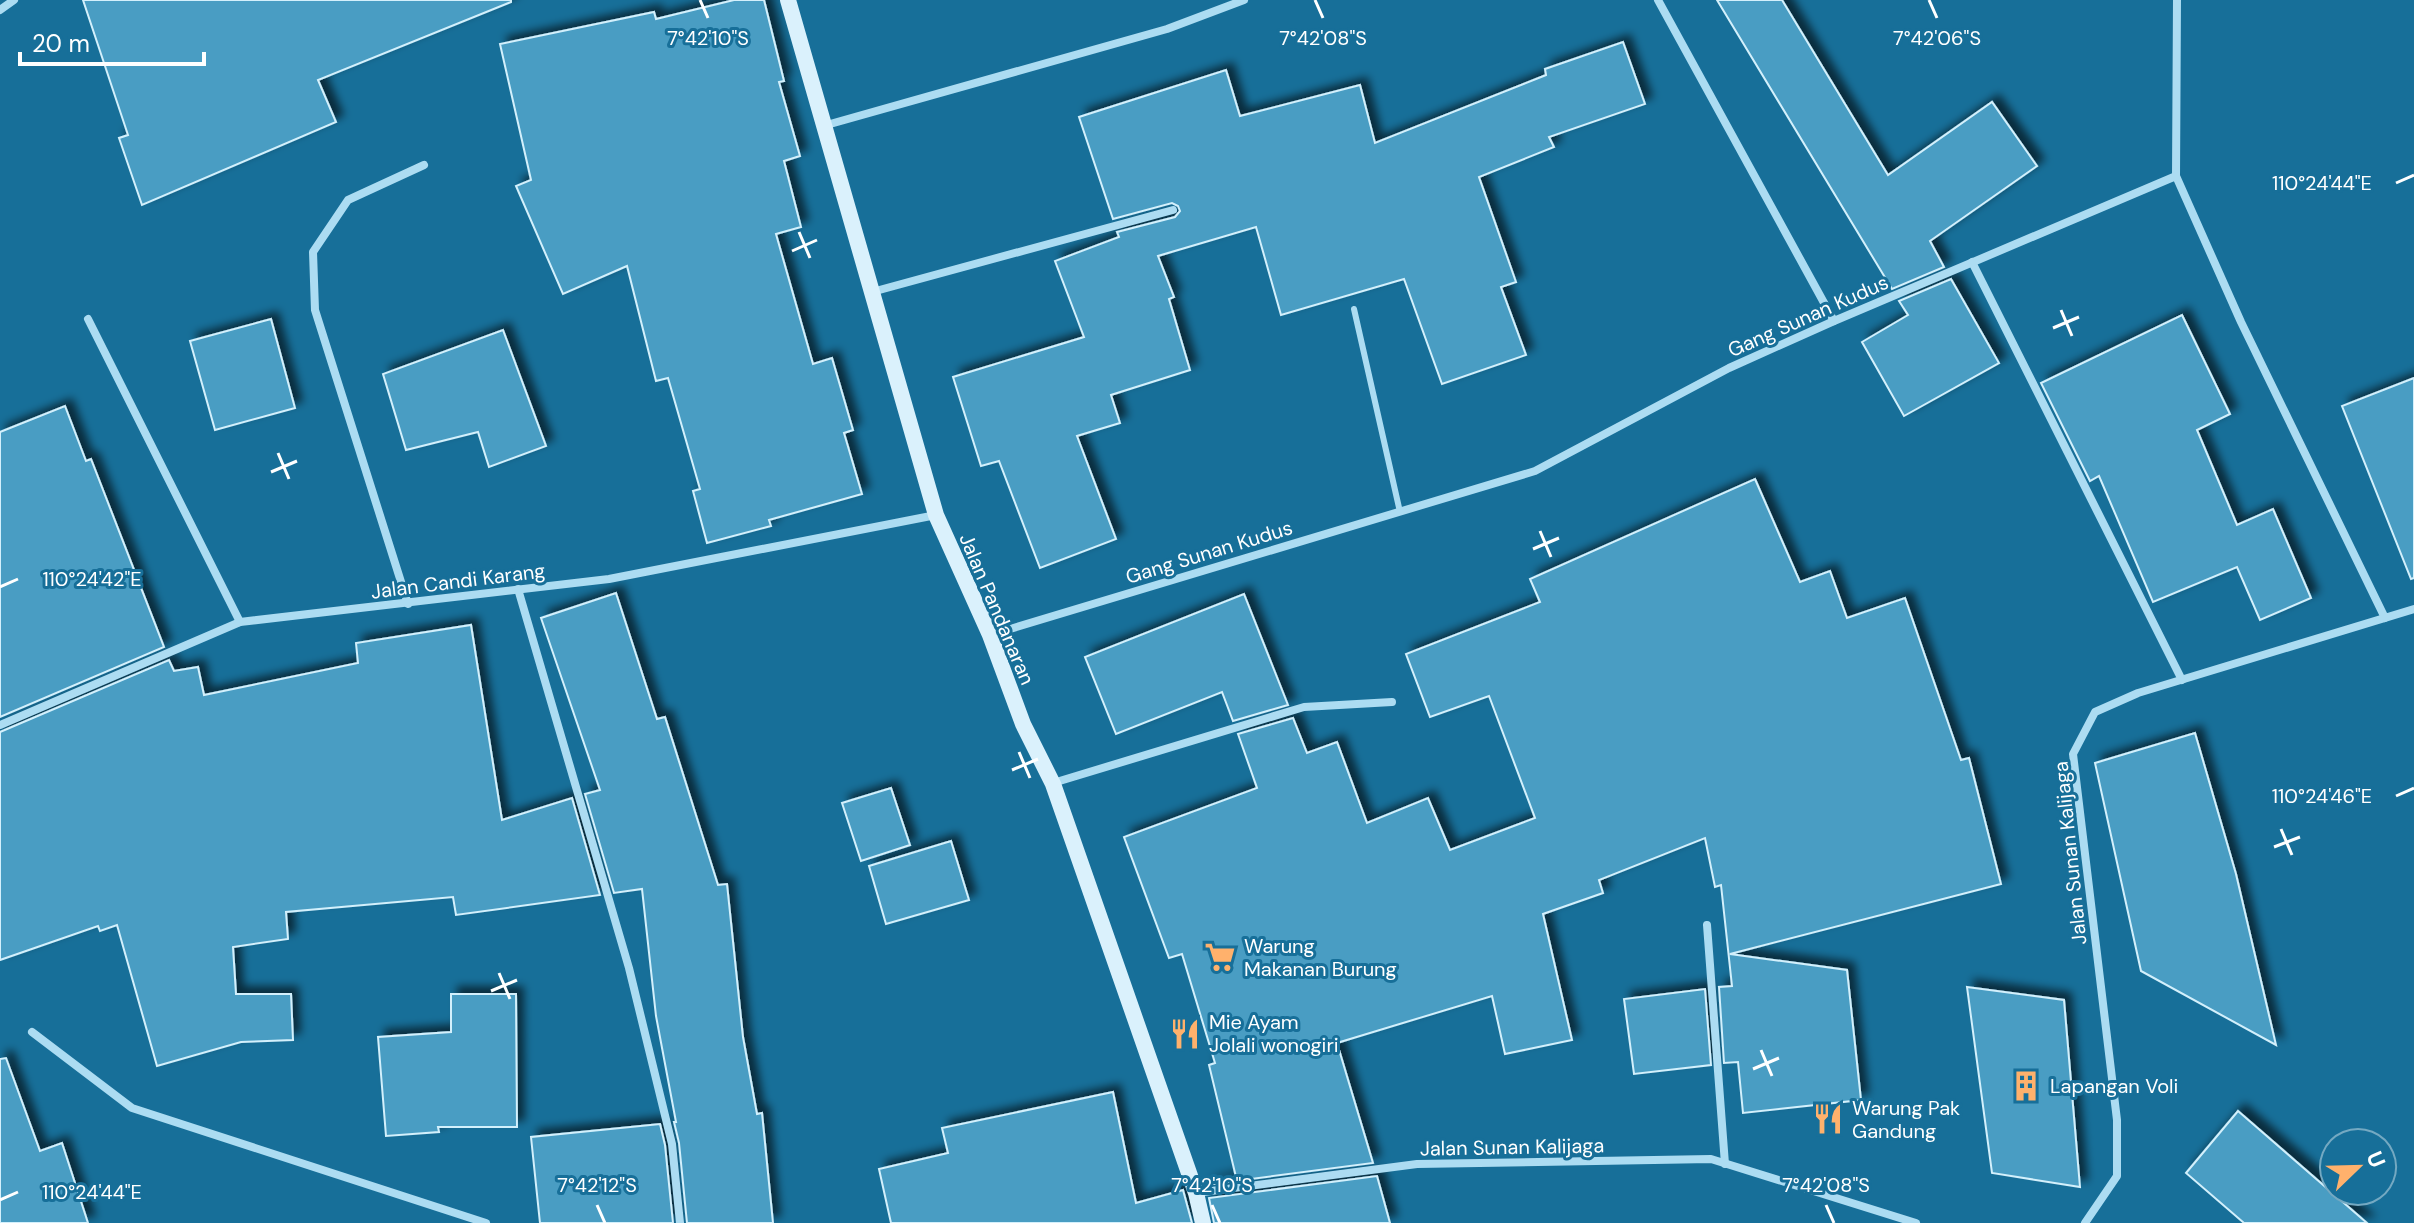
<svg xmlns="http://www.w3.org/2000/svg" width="2414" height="1223" font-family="'DM Sans',sans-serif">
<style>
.building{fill:#499dc3;stroke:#d3f0fc;stroke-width:2;filter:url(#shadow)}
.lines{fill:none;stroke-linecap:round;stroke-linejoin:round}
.service{stroke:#acdcf2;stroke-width:6}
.minor{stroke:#acdcf2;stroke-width:8}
.secondary{stroke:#daf1fc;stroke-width:16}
.ticks{fill:none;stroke:#fff;stroke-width:3}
.labels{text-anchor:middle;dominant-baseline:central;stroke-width:6;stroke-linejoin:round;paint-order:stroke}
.street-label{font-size:20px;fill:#fff;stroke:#176f99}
.poi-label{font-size:20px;fill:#fff;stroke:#176f99;text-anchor:start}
.ticks-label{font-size:20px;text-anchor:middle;fill:#fff;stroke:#176f99;stroke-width:6;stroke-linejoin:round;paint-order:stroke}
</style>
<defs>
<filter id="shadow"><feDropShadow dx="7" dy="-7" stdDeviation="4" flood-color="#0009"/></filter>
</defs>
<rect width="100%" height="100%" fill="#176f99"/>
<g class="building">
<path d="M83 0H511V2L318 80 336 122 142 205 119 138 128 135Z"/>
<path d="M734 0H764L784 81 779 82 800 156 784 161 801 227 776 234 813 364 832 358 853 430 844 433 862 494 769 520 771 526 707 543 693 491 700 489 668 378 656 381 627 266 563 294 516 186 531 180 500 44 654 12 656 19Z"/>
<path d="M1717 0H1782L1888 175 1992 102 2037 166 1930 241 1944 267 1892 289Z"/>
<path d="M1623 42 1645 104 1549 137 1554 147 1479 177 1516 282 1501 287 1526 355 1442 384 1404 279 1281 315 1256 227 1158 256 1174 297 1169 299 1190 370 1111 395 1120 423 1077 436 1116 539 1040 568 999 461 981 466 953 377 1084 337 1055 261 1119 237 1117 232 1175 217 1180 211 1178 206 1172 203 1113 219 1079 117 1226 70 1240 116 1360 85 1375 143 1546 75 1545 69Z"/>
<path d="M1951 279 1999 363 1904 416 1862 342 1908 315 1899 301Z"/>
<path d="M2182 315 2230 414 2197 430 2237 525 2273 509 2311 598 2260 620 2237 567 2153 602 2099 476 2090 481 2041 383Z"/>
<path d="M271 319 295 408 215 430 190 341Z"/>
<path d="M503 330 546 446 489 467 478 432 406 450 383 374Z"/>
<path d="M2414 378V578L2411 579 2342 406Z"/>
<path d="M65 406 86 461 91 459 164 647 0 717V432Z"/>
<path d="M1755 479 1800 582 1830 571 1847 618 1905 598 1961 760 1969 758 2001 884 1730 954 1847 970 1861 1100 1743 1113 1738 1062 1724 1063 1719 987 1732 986 1721 885 1715 887 1705 838 1599 880 1603 893 1543 914 1572 1040 1505 1054 1492 996 1337 1043 1373 1163 1205 1185 1236 1177 1209 1065 1215 1063 1182 954 1169 958 1124 837 1257 788 1238 734 1293 718 1307 753 1337 742 1367 823 1428 798 1450 850 1535 818 1489 696 1430 717 1406 654 1540 602 1530 579Z"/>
<path d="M616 593 657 719 665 717 718 885 727 884 743 1037 757 1114 762 1113 773 1223H687L679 1143 674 1122H676L656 1016 642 889 614 893 585 794 600 790 541 618Z"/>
<path d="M1244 594 1288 705 1233 721 1222 692 1116 734 1085 657Z"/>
<path d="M471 625 502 820 572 798 600 895 456 915 453 897 286 912 288 939 233 947 236 994H291L293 1040 241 1042 157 1066 117 925 100 931 98 926 0 960V732L169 660 174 671 198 667 204 695 358 663 356 643Z"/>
<path d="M2195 733 2236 874 2276 1045 2141 971 2095 763Z"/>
<path d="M891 788 910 845 861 861 842 803Z"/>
<path d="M951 841 969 900 886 924 869 866Z"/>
<path d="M1967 987 2064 1000 2080 1187 1992 1173Z"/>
<path d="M1705 989 1711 1065 1634 1074 1624 999Z"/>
<path d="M451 994H516L517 1127H438L439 1132 386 1136 378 1037 451 1032Z"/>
<path d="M6 1058 40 1151 62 1143 88 1223H0V1059Z"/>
<path d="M1113 1092 1136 1203 1183 1190 1192 1223H891L879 1169 948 1153 942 1128Z"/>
<path d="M2238 1111 2367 1223H2244L2186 1173Z"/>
<path d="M660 1124 665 1145 673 1223H540L531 1137Z"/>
<path d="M1377 1176 1390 1223H1214L1209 1198Z"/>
</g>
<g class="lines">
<path class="service" d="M1354 309 1400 512"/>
<g class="minor">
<path d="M1658 0 1834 321"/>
<path d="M0 10 14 0"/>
<path d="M823 126 1167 29 1244 0"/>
<path d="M2176 176 2177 0"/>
<path d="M1972 262 2182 680"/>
<path d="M872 292 1173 210"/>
<path d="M88 319 240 622"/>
<path d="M518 589 629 968 672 1144 680 1223"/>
<path d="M408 604 315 310 313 252 348 200 424 165"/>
<path d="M990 635 1535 471 1729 368 1834 321 2176 176 2241 322 2385 618"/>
<path d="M0 725 240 622 609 579 936 515"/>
<path d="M1053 783 1304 707 1392 702"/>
<path d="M1707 925 1725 1164"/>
<path d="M32 1032 132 1108 486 1223"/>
<path d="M1196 1193 1417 1164 1711 1159 1916 1223"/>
<path d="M2085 1223 2117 1176V1120L2073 754 2095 712 2138 693 2414 609"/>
</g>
<path class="secondary" d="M788 0 936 515 990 635 1023 724 1053 784 1196 1193 1203 1223"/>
</g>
<path class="ticks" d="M700 0 708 18M1315 0 1323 18M1929 0 1937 18M2396 183 2414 175M799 232 810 258M792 251 817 240M2061 310 2072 336M2053 328 2079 317M278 453 289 479M271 472 297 461M1540 531 1551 557M1533 549 1559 538M0 587 18 579M1019 752 1030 778M1012 770 1038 759M2396 796 2414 788M2281 829 2292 855M2274 847 2300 837M499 973 510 999M491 991 517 980M1761 1050 1772 1076M1753 1069 1779 1058M0 1200 18 1192M597 1205 605 1223M1212 1205 1220 1223M1826 1205 1834 1223"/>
<defs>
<g id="supermarket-bare" transform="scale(2.4)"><path d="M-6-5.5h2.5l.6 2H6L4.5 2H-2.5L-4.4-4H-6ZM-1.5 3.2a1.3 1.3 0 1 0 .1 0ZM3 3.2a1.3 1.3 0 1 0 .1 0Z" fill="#ffb16c" stroke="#176f99" stroke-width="2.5" paint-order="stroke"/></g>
<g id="restaurant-bare" transform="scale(2.4)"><path d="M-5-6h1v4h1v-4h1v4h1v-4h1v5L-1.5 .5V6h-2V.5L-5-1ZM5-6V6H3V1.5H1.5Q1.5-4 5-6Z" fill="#ffb16c" stroke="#176f99" stroke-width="2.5" paint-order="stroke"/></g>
<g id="building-bare" transform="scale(2.4)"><path d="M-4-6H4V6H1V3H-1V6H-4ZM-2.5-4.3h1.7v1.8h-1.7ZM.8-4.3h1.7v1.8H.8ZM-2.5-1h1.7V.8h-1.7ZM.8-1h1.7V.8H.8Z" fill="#ffb16c" stroke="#176f99" stroke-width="2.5" paint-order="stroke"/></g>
</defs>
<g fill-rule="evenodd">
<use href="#supermarket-bare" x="1220" y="957"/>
<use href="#restaurant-bare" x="1185" y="1034"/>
<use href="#building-bare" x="2026" y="1086"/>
<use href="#restaurant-bare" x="1828" y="1119"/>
</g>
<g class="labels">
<g class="street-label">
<text transform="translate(1808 316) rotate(-24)">Gang Sunan Kudus</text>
<text transform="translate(1209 552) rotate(-17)">Gang Sunan Kudus</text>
<text transform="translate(458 581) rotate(-7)">Jalan Candi Karang</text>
<text transform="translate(997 609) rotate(67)">Jalan Pandanaran</text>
<text transform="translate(2070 853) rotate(-96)">Jalan Sunan Kalijaga</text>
<text transform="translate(1512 1147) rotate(-1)">Jalan Sunan Kalijaga</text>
</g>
<g class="poi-label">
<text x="1244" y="946">Warung<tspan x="1244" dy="23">Makanan Burung</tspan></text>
<text x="1209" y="1022">Mie Ayam<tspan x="1209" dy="23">Jolali wonogiri</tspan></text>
<text x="2050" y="1086">Lapangan Voli</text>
<text x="1852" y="1108">Warung Pak<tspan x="1852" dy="23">Gandung</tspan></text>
</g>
</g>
<g class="ticks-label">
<text x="708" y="45">7°42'10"S</text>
<text x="1323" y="45">7°42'08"S</text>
<text x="1937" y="45">7°42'06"S</text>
<text x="2322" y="190">110°24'44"E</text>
<text x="92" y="586">110°24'42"E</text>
<text x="2322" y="803">110°24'46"E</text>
<text x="597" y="1192">7°42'12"S</text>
<text x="1212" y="1192">7°42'10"S</text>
<text x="1826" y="1192">7°42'08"S</text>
<text x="92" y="1199">110°24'44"E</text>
</g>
<g transform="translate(2358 1167) rotate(67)"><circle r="38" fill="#176f99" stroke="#74a9c2" stroke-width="2"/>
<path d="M0-6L14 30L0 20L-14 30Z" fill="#ffb16c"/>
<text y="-12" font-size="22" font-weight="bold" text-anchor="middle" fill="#ffffff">U</text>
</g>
<path d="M20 52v12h184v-12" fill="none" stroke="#ffffff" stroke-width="4"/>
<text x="32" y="52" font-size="24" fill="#ffffff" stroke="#176f99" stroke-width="6" paint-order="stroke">20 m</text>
</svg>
